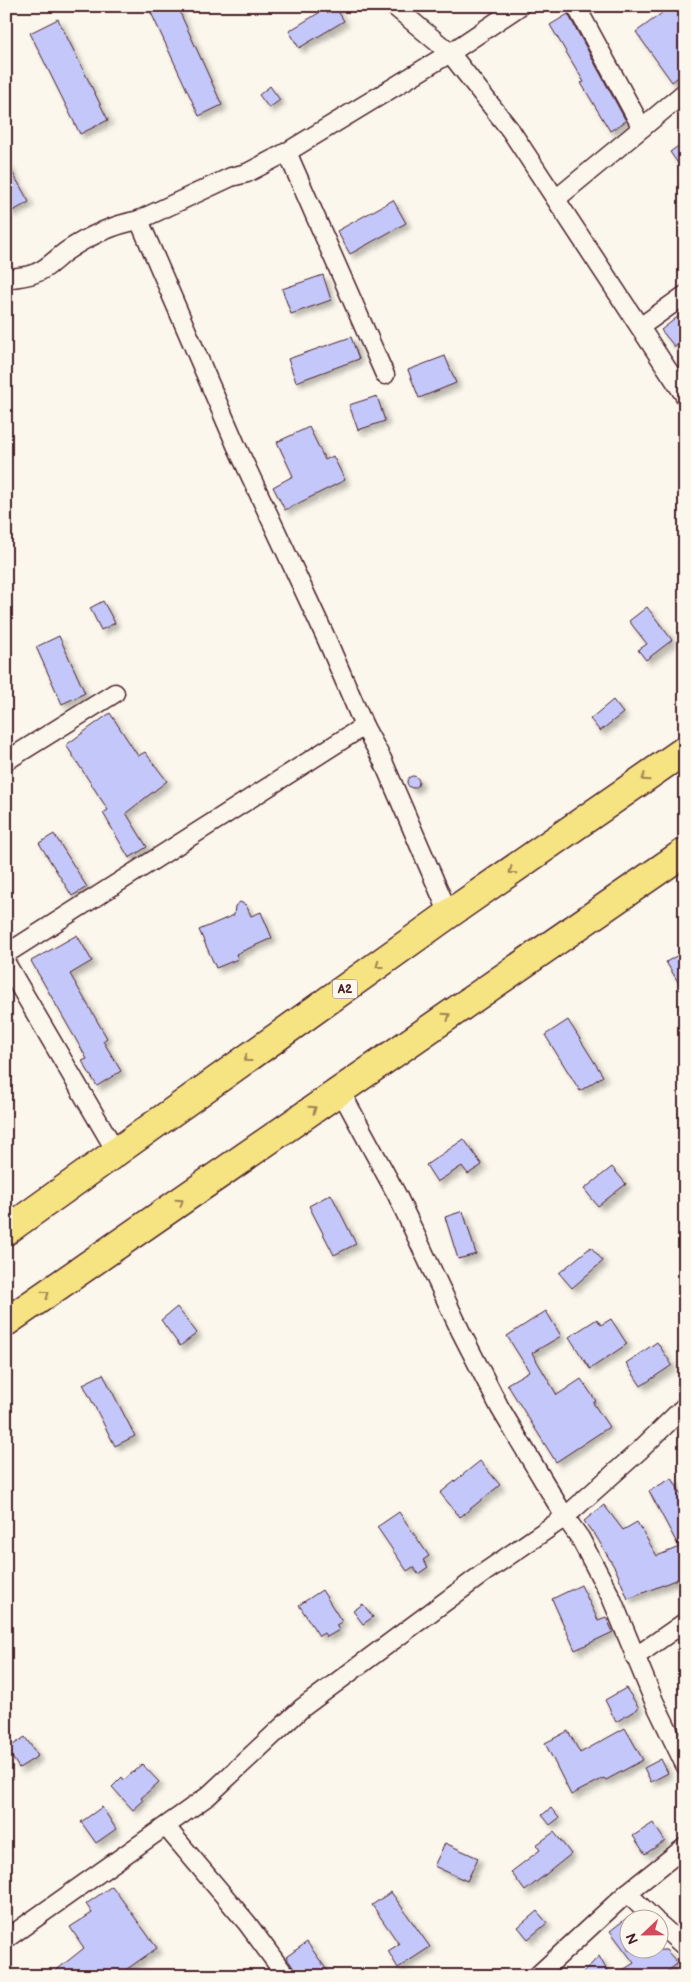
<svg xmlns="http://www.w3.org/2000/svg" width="691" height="1982" font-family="'Balsamiq Sans',sans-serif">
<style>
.building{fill:#c4c7f9;stroke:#4a1f2b;filter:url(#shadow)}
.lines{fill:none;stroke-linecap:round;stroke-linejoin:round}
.street-casing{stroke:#4a1f2b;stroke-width:21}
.highway-casing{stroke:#4a1f2b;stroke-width:31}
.street{stroke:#fbf7ec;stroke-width:18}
.highway{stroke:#f6e381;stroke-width:28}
.oneway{stroke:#a08156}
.labels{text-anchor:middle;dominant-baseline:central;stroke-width:5;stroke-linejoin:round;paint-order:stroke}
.shield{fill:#fbf7ec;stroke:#7f6065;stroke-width:1}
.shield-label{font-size:12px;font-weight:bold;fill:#4a1f2b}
</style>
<defs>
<filter id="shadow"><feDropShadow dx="4.5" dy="4.5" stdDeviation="2.5" flood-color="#0004"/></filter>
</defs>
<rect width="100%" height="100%" fill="#fbf7ec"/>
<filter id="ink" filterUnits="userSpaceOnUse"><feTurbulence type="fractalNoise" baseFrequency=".02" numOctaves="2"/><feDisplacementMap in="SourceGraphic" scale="10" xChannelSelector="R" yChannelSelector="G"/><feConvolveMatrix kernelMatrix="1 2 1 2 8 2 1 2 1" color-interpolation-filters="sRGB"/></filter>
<g filter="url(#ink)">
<g class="building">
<path d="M148 6H177L222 105 199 116Z"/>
<path d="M330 6H335L344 21 299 48 289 31Z"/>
<path d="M658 6H685V72L672 82 636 32 662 13Z"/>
<path d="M568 14 626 121 610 131 581 83 584 82 550 25Z"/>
<path d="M58 19 108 120 80 134 30 33Z"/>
<path d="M270 86 280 100 269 108 259 95Z"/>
<path d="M685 141V173L670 152Z"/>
<path d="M6 161 29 202 11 212 6 203Z"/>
<path d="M393 200 406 223 350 254 337 231Z"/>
<path d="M323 275 331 300 291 314 282 289Z"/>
<path d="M685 311V338L675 347 661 330Z"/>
<path d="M351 337 359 359 296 382 288 359Z"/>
<path d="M445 356 456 383 419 398 408 370Z"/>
<path d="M377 396 385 421 358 430 349 405Z"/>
<path d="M309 427 325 460 333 456 345 480 285 510 273 487 293 476 277 442Z"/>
<path d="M103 601 115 623 101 630 90 608Z"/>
<path d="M647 607 672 640 646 660 638 650 647 644 629 621Z"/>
<path d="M59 636 85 693 62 704 36 647Z"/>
<path d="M613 700 623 713 600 731 590 719Z"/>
<path d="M110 713 138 756 145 752 167 781 126 813 147 847 129 858 103 813 108 810 66 745Z"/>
<circle cx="413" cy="782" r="6"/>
<path d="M54 834 87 887 72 896 39 843Z"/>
<path d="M240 902 246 905 251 916 261 912 272 938 236 954 238 959 216 968 199 930 234 915 235 906Z"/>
<path d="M77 935 92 961 70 974 107 1038 103 1041 121 1071 97 1086 82 1061 87 1059 31 961Z"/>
<path d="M685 951V993L666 962Z"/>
<path d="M568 1020 603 1076 580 1091 545 1035Z"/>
<path d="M464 1139 482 1165 468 1174 462 1166 437 1182 426 1165Z"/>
<path d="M612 1167 626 1184 598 1206 584 1189Z"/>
<path d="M331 1194 356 1244 334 1255 309 1206Z"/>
<path d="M463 1211 476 1254 458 1259 445 1217Z"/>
<path d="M591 1247 603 1261 572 1288 559 1273Z"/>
<path d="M177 1307 197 1333 180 1346 161 1320Z"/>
<path d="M546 1311 561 1336 532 1353 557 1395 581 1379 596 1401 593 1403 609 1427 556 1462 507 1384 529 1371 507 1336Z"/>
<path d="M597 1319 601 1325 611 1319 627 1344 590 1369 569 1337Z"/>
<path d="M657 1342 672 1365 641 1386 626 1363Z"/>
<path d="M103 1374 135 1436 115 1446 83 1384Z"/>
<path d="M480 1461 500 1485 460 1517 440 1493Z"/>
<path d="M672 1478 685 1501V1576L628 1599 616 1570 593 1531 592 1532 584 1521 604 1505 623 1530 637 1522 657 1556 679 1547 649 1491Z"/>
<path d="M399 1512 429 1556 423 1560 428 1567 418 1574 413 1567 407 1571 377 1527Z"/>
<path d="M581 1585 598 1620 606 1617 613 1632 575 1650 552 1599Z"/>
<path d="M322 1590 342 1622 336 1625 339 1630 327 1637 324 1633 319 1636 299 1605Z"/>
<path d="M363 1604 373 1617 363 1624 353 1611Z"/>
<path d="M626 1688 639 1708 616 1722 605 1700Z"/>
<path d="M625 1728 643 1760 606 1780 604 1778 571 1795 545 1743 568 1731 580 1753Z"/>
<path d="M25 1737 38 1756 19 1768 7 1749Z"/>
<path d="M661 1759 668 1773 651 1782 644 1768Z"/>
<path d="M142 1764 159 1782 141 1798 143 1801 133 1810 112 1787 122 1777 124 1780Z"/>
<path d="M102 1807 116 1829 96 1843 81 1822Z"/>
<path d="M551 1808 559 1818 550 1825 542 1815Z"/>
<path d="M653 1823 665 1841 645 1854 633 1836Z"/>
<path d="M554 1832 571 1854 525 1891 511 1872 540 1850 536 1845Z"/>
<path d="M445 1843 478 1858 467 1881 434 1866Z"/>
<path d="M112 1886 157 1948 117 1976H49L84 1948 70 1927 92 1913 86 1904Z"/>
<path d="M391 1892 430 1947 398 1968 388 1951 399 1944 372 1905Z"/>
<path d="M537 1911 547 1923 528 1939 518 1927Z"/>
<path d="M628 1917V1950H666L678 1963 662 1976H613L634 1963 610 1931Z"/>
<path d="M307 1942 331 1976H299L286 1957Z"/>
<path d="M599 1956 610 1976H580Z"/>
</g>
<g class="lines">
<g class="street-casing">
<g id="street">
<path d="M394 6 450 53 511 131 685 396"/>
<path d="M642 128 685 92"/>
<path d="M287 152 385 375"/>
<path d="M556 199 642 128 576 6"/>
<path d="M139 220 231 177 247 173 287 152 450 53 520 6"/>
<path d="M6 279C15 277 25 277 33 274 47 270 56 258 68 250 89 236 113 225 139 220L236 445 327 640 364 726"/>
<path d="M640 327 685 295"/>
<path d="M6 761 115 693"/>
<path d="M6 954 364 726 382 759 449 914"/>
<path d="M6 963 117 1153"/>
<path d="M340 1090 397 1195 461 1332 500 1408 565 1517 580 1538 611 1597 654 1701 685 1765"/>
<path d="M635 1657 685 1622"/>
<path d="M166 1827 247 1923 286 1976"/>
<path d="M627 1893 655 1920"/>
<path d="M658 1923 685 1947"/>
<path d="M6 1939 208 1796 302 1708 485 1572 565 1517 639 1451 685 1406"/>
<path d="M537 1976 627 1893 685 1847"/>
</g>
</g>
<g class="highway-casing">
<g id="highway">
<path d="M6 1231 449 914 685 750"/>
<path d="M6 1322 685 852"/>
</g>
</g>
<use href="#street" class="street"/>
<use href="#highway" class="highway"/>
</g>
<defs><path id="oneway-chevron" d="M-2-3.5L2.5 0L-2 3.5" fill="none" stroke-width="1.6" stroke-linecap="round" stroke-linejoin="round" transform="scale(1.25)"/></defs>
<g class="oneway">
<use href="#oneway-chevron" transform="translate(645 778) rotate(145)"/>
<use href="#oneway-chevron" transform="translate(512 871) rotate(145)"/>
<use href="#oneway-chevron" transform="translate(379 965) rotate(144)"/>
<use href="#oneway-chevron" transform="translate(447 1016) rotate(-35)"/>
<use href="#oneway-chevron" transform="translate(247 1059) rotate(144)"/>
<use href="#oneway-chevron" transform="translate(313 1109) rotate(-35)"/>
<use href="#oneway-chevron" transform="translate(180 1202) rotate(-35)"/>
<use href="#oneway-chevron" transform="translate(46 1294) rotate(-35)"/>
</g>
</g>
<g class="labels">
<rect class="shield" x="332.5" y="979.5" width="25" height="19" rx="4"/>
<g class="shield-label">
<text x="345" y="989">A2</text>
</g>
</g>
<rect width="691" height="1982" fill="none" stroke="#fbf7ec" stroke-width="25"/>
<rect x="12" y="12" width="666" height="1957" fill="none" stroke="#4a1f2b" stroke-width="2" filter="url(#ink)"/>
<g transform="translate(644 1934) rotate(248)"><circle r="24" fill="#fbf7ec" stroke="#b4a19f"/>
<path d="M0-4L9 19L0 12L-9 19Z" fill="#d1495b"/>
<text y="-8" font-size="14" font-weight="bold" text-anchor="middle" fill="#4a1f2b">N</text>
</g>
</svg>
